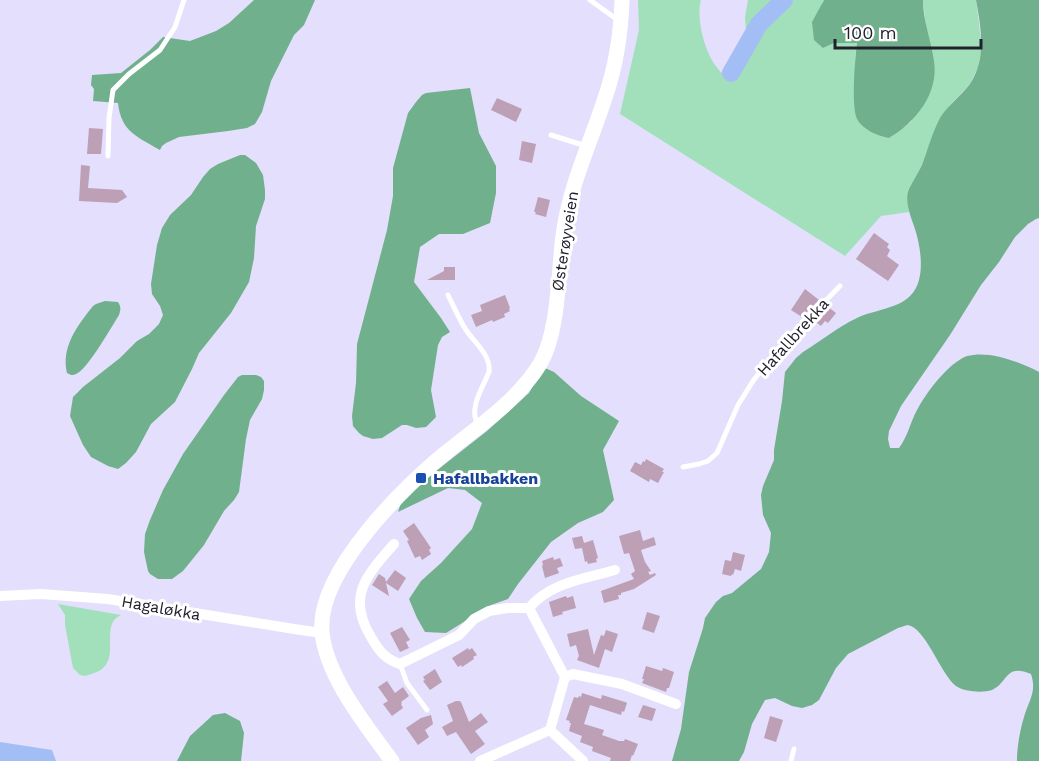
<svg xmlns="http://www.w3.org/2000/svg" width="1039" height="761" font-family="'Work Sans',sans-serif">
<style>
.green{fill:#a2e0bb}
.forest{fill:#71b08c}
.water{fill:#a3bef5}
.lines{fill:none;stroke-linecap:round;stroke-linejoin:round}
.river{stroke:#a3bef5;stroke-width:18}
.building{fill:#bd9fb6}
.service{stroke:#fff;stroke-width:5}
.minor{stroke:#fff;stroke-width:10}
.secondary{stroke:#fff;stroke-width:15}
.transit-dot{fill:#1a4fb4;stroke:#fff;stroke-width:2}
.labels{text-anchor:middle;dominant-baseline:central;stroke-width:6;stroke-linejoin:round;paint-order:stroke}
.street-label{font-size:16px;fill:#22202d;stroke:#fff}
.transit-label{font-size:16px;font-weight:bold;fill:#164399;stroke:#fff;text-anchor:start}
</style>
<rect width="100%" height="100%" fill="#e3dffc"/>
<g class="green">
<path d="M638 0H701C695 20 707 65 726 76L754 37 746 32 745 17 748 0H824L822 2 823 48 834 43H857C854 59 856 74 854 90L889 138 911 122 934 64 926 26 923 0H976L982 48 978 67 970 84 950 105 935 129 922 165 908 191 909 212 881 216 845 256 620 114 639 30Z"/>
<path d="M58 604 121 615C100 624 119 654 103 668 99 672 91 674 85 676L80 675 73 668 65 625V615Z"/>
</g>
<g class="forest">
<path d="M254 0H315L304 25 294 35 271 81 262 112 255 124 247 128 228 131 179 137 166 143 162 146 160 150C138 137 121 132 118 103L93 101 94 89 91 85 92 75 121 73 150 50 163 37 190 41 216 31 229 23Z"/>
<path d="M824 0H923C923 21 931 40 934 61 939 93 916 122 889 138 878 136 863 130 857 119 851 105 855 60 857 43H834L823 48 814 40 812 22Z"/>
<path d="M976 0H1039V218L1036 219 1028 224 1015 237 999 262 981 285 950 335 901 406 889 431 888 439 890 448H899C908 436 910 423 917 410 926 393 948 363 967 356 989 350 1020 362 1039 372V761H1017C1017 747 1020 730 1024 717 1029 700 1037 692 1031 674 1005 663 1008 683 992 690 983 693 964 692 956 686 941 675 925 626 907 625 907 625 899 628 898 628L848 654 836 668 819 700 812 705 802 708 792 706 775 698 765 700 752 724 744 752 739 761H672L681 729 689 672 703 628 705 618 716 602 723 596 732 593 761 569 769 552 771 533 763 515 761 495 763 486 774 460V450L782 401 785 372 796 358 803 352C821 341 838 327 857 318 873 310 898 309 911 295 926 279 921 248 915 229 911 217 904 201 909 189 913 181 918 173 922 165 928 149 932 133 940 118 948 105 961 96 970 84 987 58 981 28 976 0Z"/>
<path d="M470 88 479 133 496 166V193L490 223 463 234H439L420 247 414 282 441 318 450 332 442 337 438 345 431 390 436 417 426 427 416 428 407 425H402L382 438 373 439 363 436 359 433 353 426 352 416 356 383 357 344 387 230 393 196V168L408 113 416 102 422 95 426 93Z"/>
<path d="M240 155H245L256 163 263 175 265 190V199L256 226 254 258 249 282 231 313 199 353 192 369 175 402 151 424 136 452 126 463 118 469 108 466 91 457 83 445 70 416 73 397 83 387 120 358 137 341 149 334 159 324 163 315 160 306 152 294 151 284 157 245 162 228 170 215 191 195 203 177 210 169 218 164Z"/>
<path d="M105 301 118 302C121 307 121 309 119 315 112 326 87 370 76 374 72 376 71 375 67 373 61 347 77 326 93 306L96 304Z"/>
<path d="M543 367 554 372 581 396 619 421 603 450 614 500 603 512 578 523 551 542 518 584 508 599 491 605 446 633 425 632 417 618 409 599 421 581 441 563 472 529 482 503 465 490 448 488 398 512 403 497 487 431 529 393Z"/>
<path d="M242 375H256L261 377 264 381V390L262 399 250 420 246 439 239 492 234 500 224 511 204 545 183 571 172 579H158L150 574 148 571 144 552 145 534 150 520 163 490 183 454 224 395 238 377Z"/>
<path d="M225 713 240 721 244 733 241 761H177L190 736 213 715Z"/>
</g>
<path class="water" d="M0 742 52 750 56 761H0Z"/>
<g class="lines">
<path class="river" d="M731 73 759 24 784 0"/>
</g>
<g class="building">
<path d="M497 98 522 109 516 122 491 110Z"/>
<path d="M89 128 103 129 101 154H87Z"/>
<path d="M522 141 536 144 532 163 519 160Z"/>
<path d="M81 165 90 166 88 188 122 190 127 197 117 203 79 201Z"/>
<path d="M538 197 550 200 546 217 535 214 536 212H534Z"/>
<path d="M874 233 889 244 887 247 890 250 887 256 899 265 888 281 856 259Z"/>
<path d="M444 267H455V280H427L444 271Z"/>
<path d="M805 289 819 300 802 317 791 310Z"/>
<path d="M505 295 510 308 509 309 510 311 504 314 505 317 493 322 492 320 476 327 471 315 482 311 480 305Z"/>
<path d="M827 306 836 313 828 323 825 321 821 326 813 320Z"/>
<path d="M646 459 664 469 662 472H664L658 483 650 479 649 482 630 471 635 462 641 465 643 461 645 462Z"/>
<path d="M414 523 431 548 429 550 431 554 422 560 420 556 415 558 407 541 409 540 403 531Z"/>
<path d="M640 530 643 541 654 537 656 545 641 550 645 562 651 571 648 572 650 575 655 573 656 575 634 589 621 593V595H618L619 599 604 603 601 591 634 579 631 574 635 571 629 553 624 554 619 536Z"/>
<path d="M582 536 584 543 593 540 598 558 596 559 597 562 588 564 587 561 585 562 582 548 575 549 572 538Z"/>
<path d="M733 552 745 555 741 571 735 569 733 575 732 574 731 576 722 574 725 560 731 561Z"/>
<path d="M553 557 554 560 560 558 563 566 557 568 559 573 545 578 542 566 543 565 542 561Z"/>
<path d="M395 570 406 578 398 591 386 583 389 596 372 585 379 574 385 578 386 582Z"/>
<path d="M566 596 567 598 573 596 576 608 562 612 563 614 553 617 549 602Z"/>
<path d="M647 612 660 616 654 633 642 629Z"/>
<path d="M402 627 410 640 406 642 409 648 400 652 390 633Z"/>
<path d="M588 629 594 655 601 635 604 636 606 630 618 634 612 652 605 649 599 668 577 660 579 656 576 645 570 647 567 634Z"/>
<path d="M468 648 469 650 472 648 477 655 473 657 474 659 462 667 461 665 458 667 452 658Z"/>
<path d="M646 666 662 671 663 668 674 672 669 688H667L666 692 642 683 644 679H642Z"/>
<path d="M435 669 442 682 430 690 423 681 425 680 423 677Z"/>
<path d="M387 681 395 693 403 687 409 696 401 702 402 703 401 704 403 708 392 716 383 704 388 701 378 687Z"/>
<path d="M582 693 601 699 602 695 625 702 627 703 624 712 622 711 621 715 590 705 584 724 604 730 602 735 619 741H624L625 739 638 744 633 756 632 755 630 761H610L611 758 592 751 593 747 580 742 582 736 569 731 571 723H569L570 721 566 720 574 697 578 698 579 696 581 697Z"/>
<path d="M456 701H459L461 702 469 722 481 713 488 722 475 731 485 744 471 754 456 732 447 736 442 727 453 721 447 705Z"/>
<path d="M643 705 656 709 652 721 638 717Z"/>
<path d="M431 715 433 724 425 730 429 737 418 745 406 728 421 718Z"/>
<path d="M770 716 783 720 776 742 764 738Z"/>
</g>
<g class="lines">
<g class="service">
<path d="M590 0 615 18 620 19"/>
<path d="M551 135 586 146"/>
<path d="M108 156 109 118 113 90 129 74 160 50 175 27 184 0"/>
<path d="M448 295C454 307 459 319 466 330 475 343 491 355 489 372 483 387 468 409 478 424"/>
<path d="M683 467 699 464 708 461 717 453 738 405 753 381 776 351 840 286"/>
<path d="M400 664 407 683 427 710"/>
<path d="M791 761 794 749"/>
</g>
<g class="minor">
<path d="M394 544C367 575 346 596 371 637 379 651 385 659 400 664L459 635 474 619 489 611 507 608H529L565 677"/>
<path d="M0 596 41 594 108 599 294 629 322 633"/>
<path d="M529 608C551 582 585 579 615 570"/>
<path d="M480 761 550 730"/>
<path d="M583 761 550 730 565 677 573 674 622 684 676 704"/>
</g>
<path class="secondary" d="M392 761C367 727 325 675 322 631 317 572 405 485 448 451 480 425 518 400 540 364 559 332 558 274 563 236 569 187 590 144 605 98 616 66 621 33 622 0"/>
</g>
<rect class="transit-dot" x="415" y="472" width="12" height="12" rx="3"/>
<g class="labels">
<g class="street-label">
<text transform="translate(565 241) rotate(-81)">Østerøyveien</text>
<text transform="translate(793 337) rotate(-48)">Hafallbrekka</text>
<text transform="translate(161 608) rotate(10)">Hagaløkka</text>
</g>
<g class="transit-label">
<text x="433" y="478">Hafallbakken</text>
</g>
</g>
<path d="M835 39v9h146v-9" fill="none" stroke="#22202d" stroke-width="3"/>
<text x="844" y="39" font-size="18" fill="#22202d" stroke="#ffffff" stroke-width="4.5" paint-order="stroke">100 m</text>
</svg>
